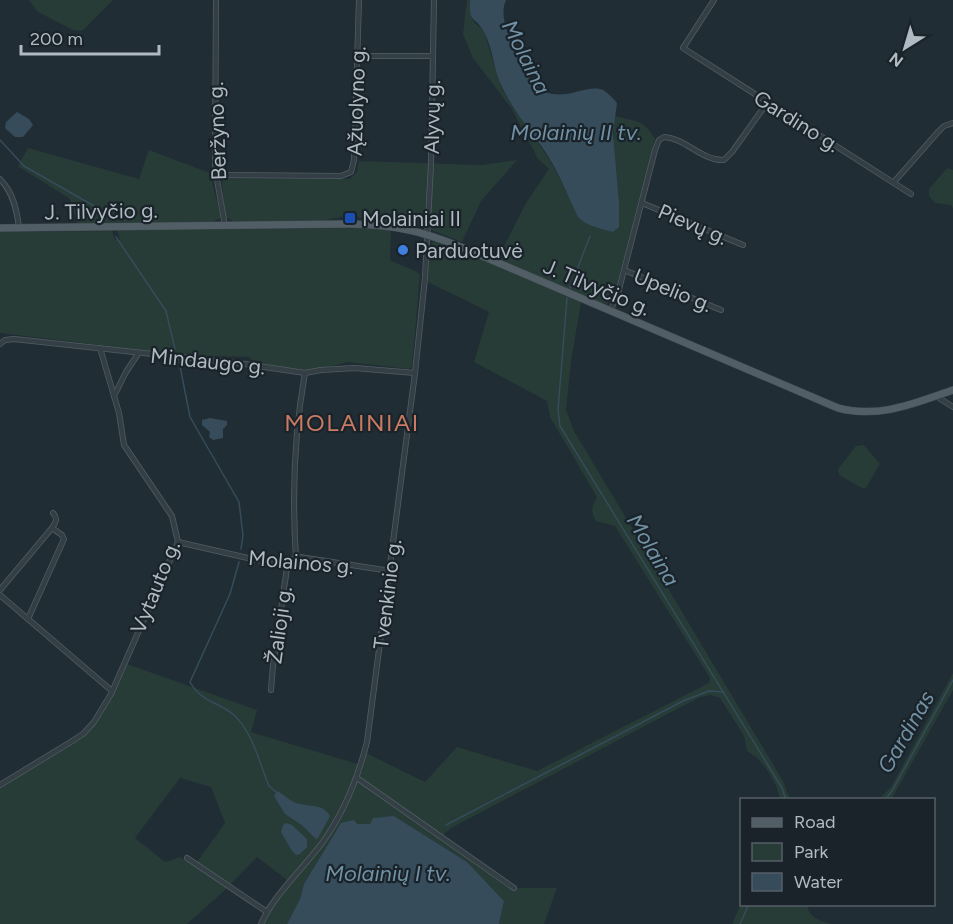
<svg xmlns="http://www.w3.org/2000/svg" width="953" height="924" font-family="Figtree,sans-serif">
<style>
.green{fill:#273b37;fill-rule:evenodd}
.water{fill:#364c5b}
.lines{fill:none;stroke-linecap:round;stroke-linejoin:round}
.stream{stroke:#364c5b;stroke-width:1.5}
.street-casing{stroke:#525d63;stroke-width:6}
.primary-casing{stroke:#3e484f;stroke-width:8}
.street{stroke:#343f45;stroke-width:4.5}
.primary{stroke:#525e65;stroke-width:7}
.transit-dot{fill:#1a4fb4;stroke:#1a232a;stroke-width:2}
.shop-dot{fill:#3f7fe0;stroke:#1a232a;stroke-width:2}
.labels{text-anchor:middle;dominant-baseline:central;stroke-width:4.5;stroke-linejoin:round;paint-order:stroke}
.street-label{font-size:21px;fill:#afbac2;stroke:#1a232a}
.poi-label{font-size:21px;fill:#afbac2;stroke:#1a232a;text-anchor:start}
.water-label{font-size:22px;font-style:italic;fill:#7191a4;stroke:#1a232a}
.quarter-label{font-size:24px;letter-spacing:1.5px;fill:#c97b63;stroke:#1a232a}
</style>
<rect width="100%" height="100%" fill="#212d34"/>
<g class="green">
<path d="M29 0H113L82 31 73 30 38 12Z"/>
<path d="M467 0H470V10L473 21 484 31 501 87 511 104 550 160 582 221 619 227C619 190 612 153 614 116 634 121 644 119 655 139L614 296 607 304 593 300 498 258 526 203 549 169 538 159 512 109 473 58 463 34Z"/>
<path d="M28 148 139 179 149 150 210 173 221 218 212 222 77 223 70 199 18 166Z"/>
<path d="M517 160 481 201 462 242 431 230 429 177 426 219 422 226 367 220 352 215 320 221 235 222 225 217 222 181 224 178 350 179 357 172 359 161 481 165Z"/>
<path d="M947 168 953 170V209L951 205 935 203 929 196V189Z"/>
<path d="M364 228 391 229 390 260C400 266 410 267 420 274L412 367 408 369 348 362 305 373 253 361 249 357 182 355 0 333V232L112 231 115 240H120L117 230Z"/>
<path d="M433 242H438L456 248 581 302 571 361 566 410 574 431 783 781 790 799H780C778 787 768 769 759 760 756 756 751 754 747 751L744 736 720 698 711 695 700 697 451 828 441 837 513 888H557L544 924H499L504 901 467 862 394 816 370 824H357L304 884 300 899 287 924H259L266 906 287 880 257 857 224 891 187 924H0V787C31 768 73 749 96 722 110 706 118 683 127 664L257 710 251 732 361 765 364 752 425 782 457 747 537 771 709 683 710 678 615 526 596 521C590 513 592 505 597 497L550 417 547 401 474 362 489 312 428 282 429 247ZM180 778 211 787 225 823 194 866 180 857 165 862 135 838Z"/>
<path d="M864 445 880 464 866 488H862L839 475 838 469 856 446Z"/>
<path d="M953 673V690L892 798 879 799 891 787Z"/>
<path d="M741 904 807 905C809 917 819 921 831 924H732Z"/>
</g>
<g class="water">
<path d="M470 0H506C500 13 506 29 511 41 518 57 526 82 544 91 565 102 587 83 603 90 608 93 614 99 617 103L613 133 619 204V227L613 232C602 229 586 226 578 217 567 194 557 168 542 147 528 128 514 111 503 89 493 71 494 50 484 32 475 15 469 25 470 0Z"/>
<path d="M17 112 29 119 33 125 23 137H15L5 128 6 122Z"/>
<path d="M210 418 227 421V425L223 429V438L213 440 209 437 210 432 202 425V420Z"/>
<path d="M277 791C283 794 288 799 294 802 307 808 322 802 330 816L318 838 316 839 303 826 285 814 274 796Z"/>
<path d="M394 816 467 862 504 901 499 924H287L300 899 304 884 341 823 354 820 357 824H370L373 818Z"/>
<path d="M286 823 292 825 307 839V847L300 854 296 855 292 851 281 832 283 825Z"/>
</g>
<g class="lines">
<g class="stream">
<path d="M0 140 24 166 115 218"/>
<path d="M116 237 166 311 175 349"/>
<path d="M570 288 590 236"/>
<path d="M567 298 558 410 560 426 782 788 786 800"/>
<path d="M179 361 190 417 239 502 243 535 241 549"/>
<path d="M239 562 230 594 190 682C201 702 219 702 234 715 253 733 259 762 269 786L276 792"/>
<path d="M885 800 892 791 953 680"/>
<path d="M446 825 683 701 709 691 724 692"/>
<path d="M740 924 749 904"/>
</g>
<g class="street-casing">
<g id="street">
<path d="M216 0 215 168 225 226"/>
<path d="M714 0 683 48 911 194"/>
<path d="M358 56H433"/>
<path d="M215 175 341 176 351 172 354 160 359 0"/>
<path d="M0 179C13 192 17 210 19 228"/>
<path d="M894 182 938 132 944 126 953 123"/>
<path d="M642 203 743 245"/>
<path d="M624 270 721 310"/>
<path d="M610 311 617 297 655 150 659 140 664 137C685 138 702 161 724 160L732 152 767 103"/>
<path d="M0 344 5 340 14 339 245 364 305 373 321 370 355 368 415 373"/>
<path d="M114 396 126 372 138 354"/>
<path d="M936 396 953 407"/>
<path d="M178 542 265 562 284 561 300 557 390 571"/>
<path d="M296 558C292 497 294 434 305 373"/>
<path d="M0 590 52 528C56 522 58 519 53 513"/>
<path d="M0 595 112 691"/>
<path d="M28 619 64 539 62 535 52 528"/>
<path d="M271 690 273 665 288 561"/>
<path d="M357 778 514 888"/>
<path d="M0 785 69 743 83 734 94 722 111 694 178 542 172 516 124 445 119 413 100 348"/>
<path d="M187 858 267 912"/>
<path d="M261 924C275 893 302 870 322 843 344 813 358 777 367 742L415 373 425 278 431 164 434 0"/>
</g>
</g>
<g class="primary-casing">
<path id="primary" d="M0 228 349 224C398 224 428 233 473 252L838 408C879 419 915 403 953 390"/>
</g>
<use href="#street" class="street"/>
<use href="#primary" class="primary"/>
</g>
<rect class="transit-dot" x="344" y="212" width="12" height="12" rx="3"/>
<circle class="shop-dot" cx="403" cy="250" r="6"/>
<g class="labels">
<g class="street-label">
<text transform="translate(356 101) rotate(-88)">Ąžuolyno g.</text>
<text transform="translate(432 117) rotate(-89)">Alyvų g.</text>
<text transform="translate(797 121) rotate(32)">Gardino g.</text>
<text transform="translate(217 131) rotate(-92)">Beržyno g.</text>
<text transform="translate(101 211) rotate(-1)">J. Tilvyčio g.</text>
<text transform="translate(693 224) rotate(23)">Pievų g.</text>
<text transform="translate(597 287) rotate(23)">J. Tilvyčio g.</text>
<text transform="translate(673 290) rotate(22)">Upelio g.</text>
<text transform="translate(208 361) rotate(6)">Mindaugo g.</text>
<text transform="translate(301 562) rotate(5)">Molainos g.</text>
<text transform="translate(155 587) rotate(-68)">Vytauto g.</text>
<text transform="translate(387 594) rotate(-83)">Tvenkinio g.</text>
<text transform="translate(279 625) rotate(-82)">Žalioji g.</text>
</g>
<g class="poi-label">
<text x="362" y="218">Molainiai II</text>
<text x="415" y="250">Parduotuvė</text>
</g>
<g class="water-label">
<text transform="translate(526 57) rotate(63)">Molaina</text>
<text x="576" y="132">Molainių II tv.</text>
<text transform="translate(653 550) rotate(59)">Molaina</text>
<text transform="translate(906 732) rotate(-60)">Gardinas</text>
<text x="388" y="873">Molainių I tv.</text>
</g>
<g class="quarter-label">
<text x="352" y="422">MOLAINIAI</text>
</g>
</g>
<rect x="740" y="798" width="195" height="108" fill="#1a232a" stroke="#565f67" stroke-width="1.5"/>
<rect x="752" y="818" width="30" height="9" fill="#525e65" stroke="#565f67" stroke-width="1.5"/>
<text x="794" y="828" font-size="18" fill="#afbac2">Road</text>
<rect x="752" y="843" width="30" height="18" fill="#273b37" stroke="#565f67" stroke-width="1.5"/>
<text x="794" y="858" font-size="18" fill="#afbac2">Park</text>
<rect x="752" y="873" width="30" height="18" fill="#364c5b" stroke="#565f67" stroke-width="1.5"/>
<text x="794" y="888" font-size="18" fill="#afbac2">Water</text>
<g transform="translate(905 48) rotate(217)" stroke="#1a232a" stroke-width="4.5" paint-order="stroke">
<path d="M0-4.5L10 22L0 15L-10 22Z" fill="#afbac2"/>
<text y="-9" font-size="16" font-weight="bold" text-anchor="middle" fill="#afbac2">N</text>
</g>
<path d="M21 45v9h138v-9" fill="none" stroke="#afbac2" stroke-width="3"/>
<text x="30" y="45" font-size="18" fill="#afbac2" stroke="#1a232a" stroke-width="4.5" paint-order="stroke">200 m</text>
</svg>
